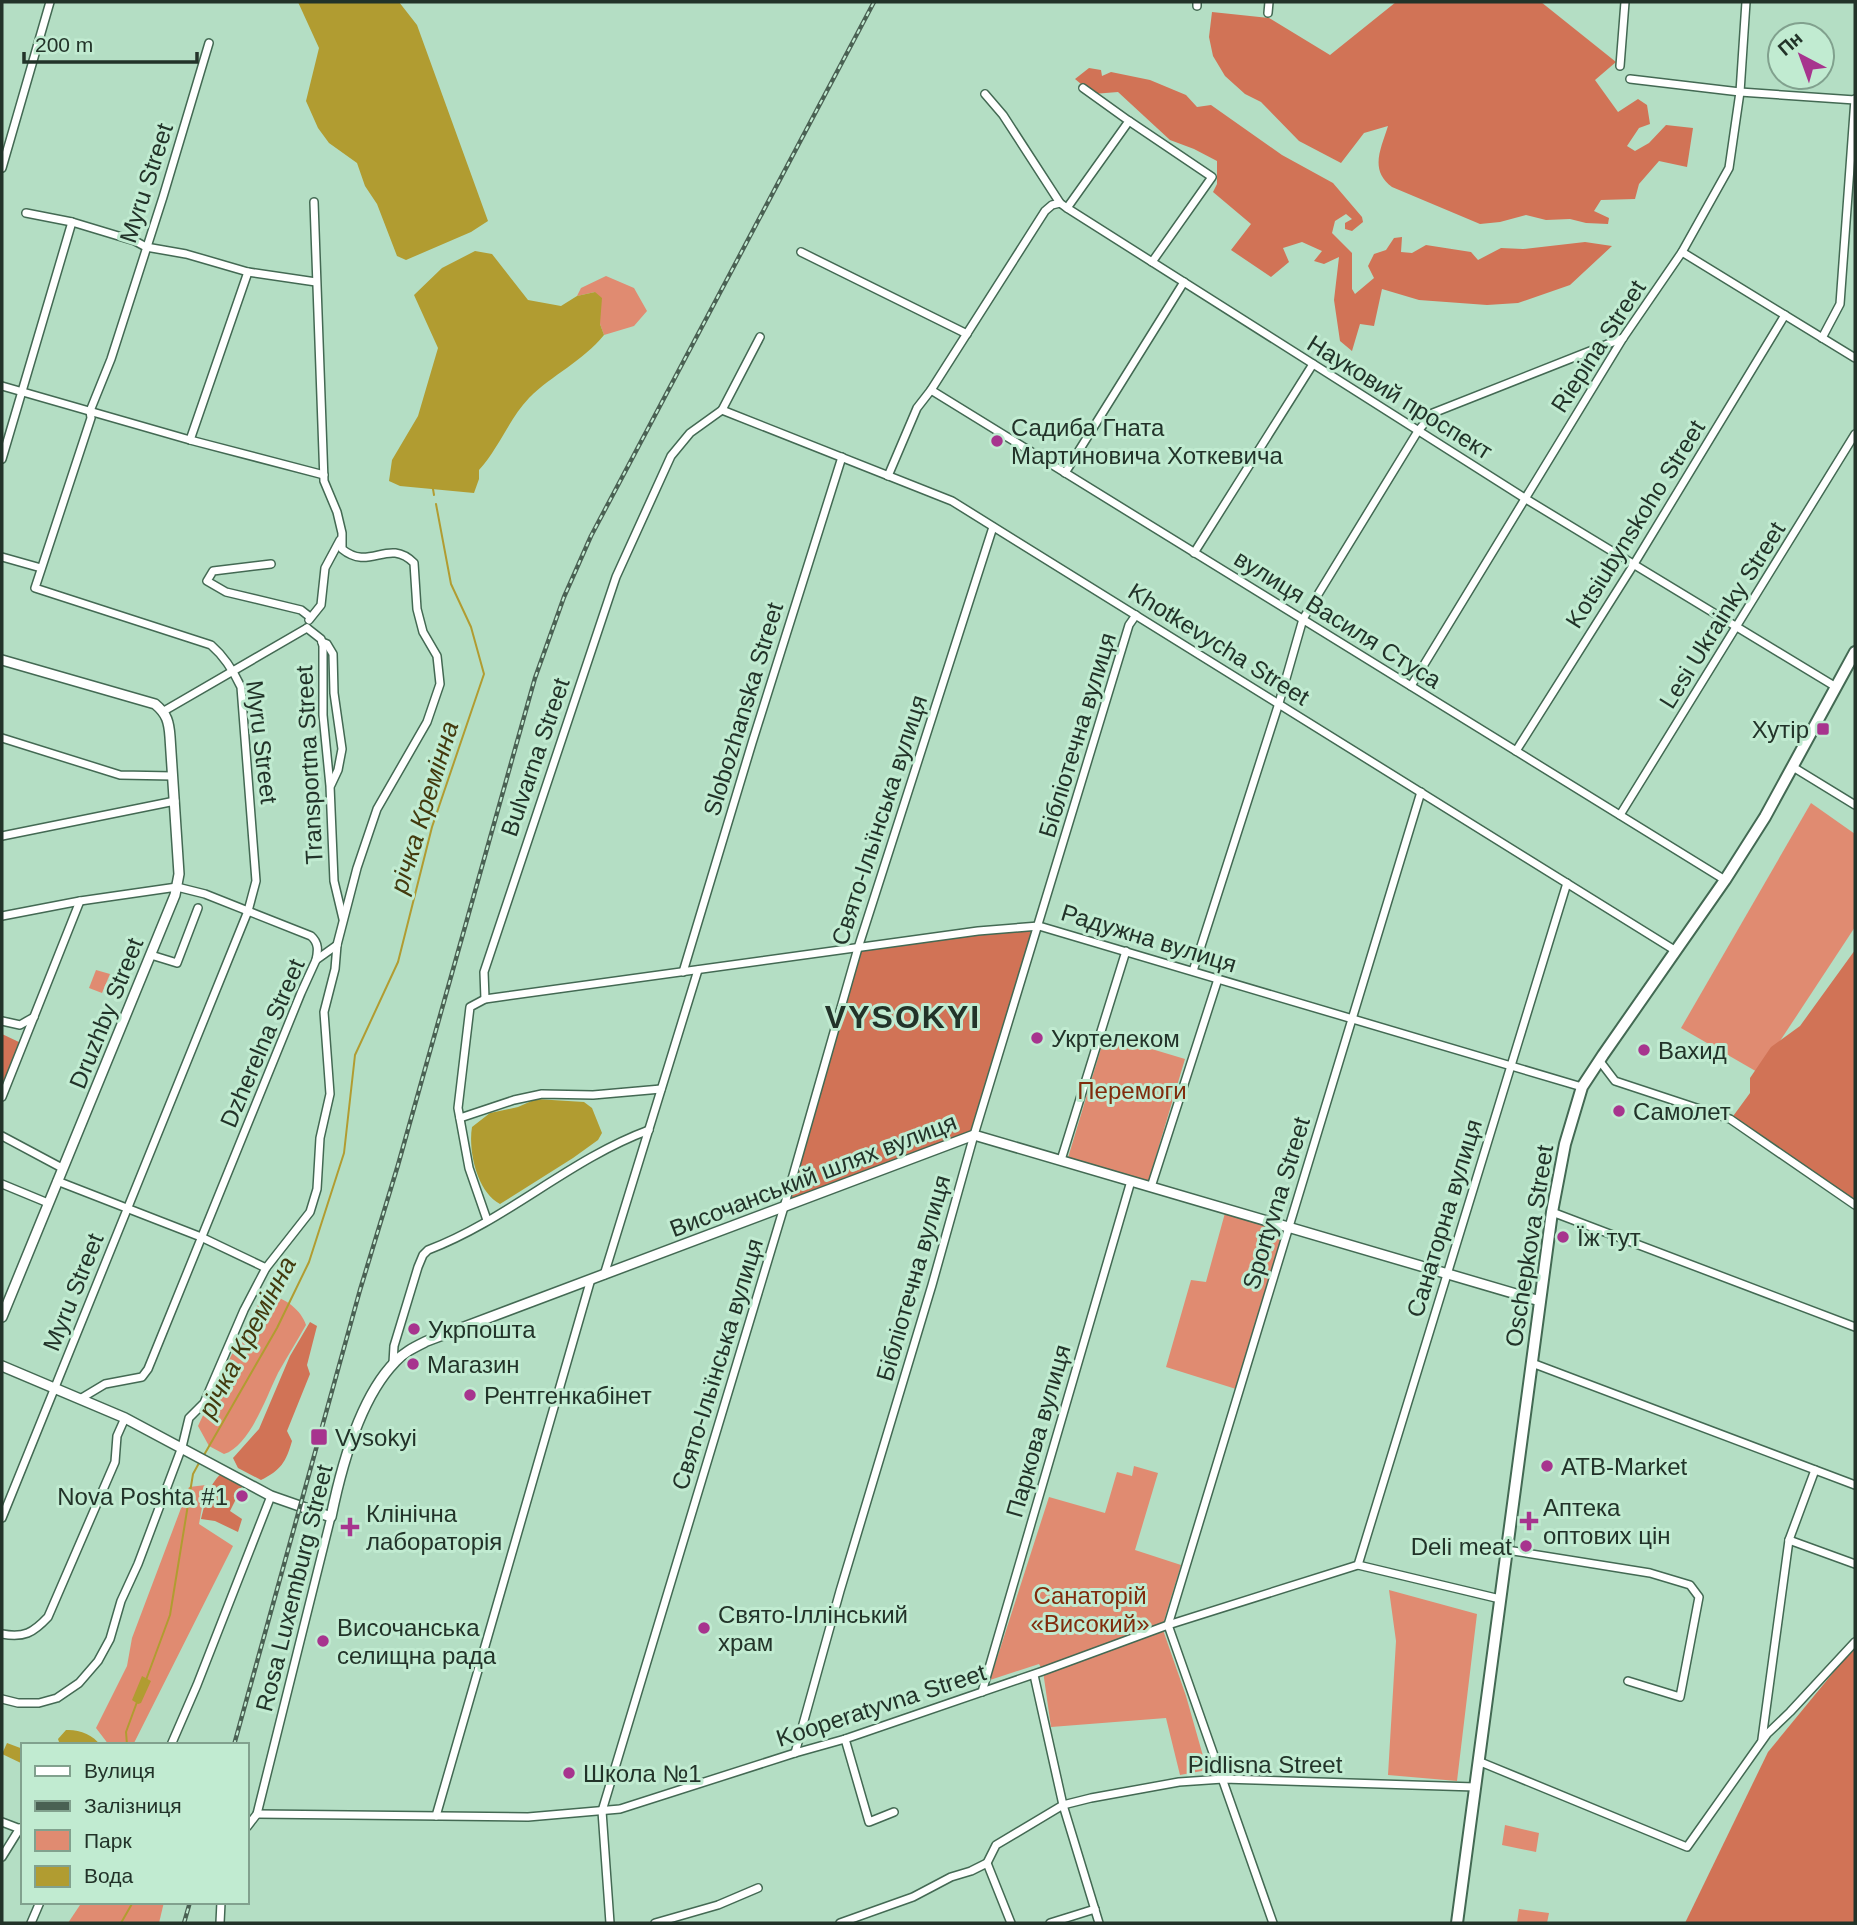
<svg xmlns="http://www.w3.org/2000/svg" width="1857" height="1925" font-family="Arial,sans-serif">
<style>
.green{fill:#e08b71}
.forest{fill:#d17356}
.water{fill:#b19c31}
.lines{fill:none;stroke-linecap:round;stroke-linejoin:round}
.stream{stroke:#b19c31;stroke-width:2}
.minor-casing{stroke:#436953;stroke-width:10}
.tertiary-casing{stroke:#436953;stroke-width:12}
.trunk-casing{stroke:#436953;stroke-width:14}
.minor{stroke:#fff;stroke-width:7}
.tertiary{stroke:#fff;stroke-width:9}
.trunk{stroke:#fff;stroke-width:10}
.rail-casing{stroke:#4a6153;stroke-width:4.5}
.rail{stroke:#c1ebd1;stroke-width:2;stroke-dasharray:5;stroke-linecap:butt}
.poi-dot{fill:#a7348e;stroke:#c1ebd1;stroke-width:2.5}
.labels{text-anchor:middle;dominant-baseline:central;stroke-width:6;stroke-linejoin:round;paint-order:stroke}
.street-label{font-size:24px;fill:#223329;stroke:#c1ebd1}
.poi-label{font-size:24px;fill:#223329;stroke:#c1ebd1;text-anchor:start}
.park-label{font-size:24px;fill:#802b0c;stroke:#c1ebd1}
.water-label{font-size:26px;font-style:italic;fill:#433a0e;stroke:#c1ebd1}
.district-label{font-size:32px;font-weight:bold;letter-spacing:2px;fill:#223329;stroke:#c1ebd1}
</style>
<rect width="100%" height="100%" fill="#b4dec4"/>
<g class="green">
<path d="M606 276 634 288 647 311 634 326 604 335 600 324 595 292 577 296 581 288Z"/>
<path d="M1811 803 1855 834V927L1759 1073 1681 1028Z"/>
<path d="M96 970 110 974 102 993 89 988Z"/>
<path d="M1105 1035 1185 1059 1147 1186 1067 1161Z"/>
<path d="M1225 1213 1285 1231 1236 1389 1166 1367 1191 1280 1206 1282Z"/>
<path d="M269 1296C284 1296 302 1311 306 1325 297 1341 287 1357 278 1373 267 1395 250 1446 224 1454L209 1446 198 1426 231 1356 260 1301Z"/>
<path d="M1134 1466 1158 1473 1135 1550 1181 1565 1162 1627 1186 1696 1207 1770 1180 1775 1166 1718 1051 1727 1043 1671 1039 1664 990 1680 1049 1497 1105 1513 1117 1472 1132 1476Z"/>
<path d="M206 1485 199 1524 233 1546 133 1745H109L96 1728 127 1666 132 1638 189 1487Z"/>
<path d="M1389 1590 1477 1614 1457 1781 1388 1775 1396 1641Z"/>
<path d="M1505 1825 1539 1833 1536 1852 1502 1845Z"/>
<path d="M82 1902H164L159 1923H68Z"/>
<path d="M1519 1909 1549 1913 1547 1923H1517Z"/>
</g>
<g class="forest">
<path d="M1396 2H1541L1616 62 1595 80 1618 112 1638 99 1647 105 1650 124 1639 128 1627 146 1635 151 1649 143 1666 125 1693 128 1687 167 1659 161 1639 184 1635 199 1601 200 1594 211 1609 218 1608 224 1586 223 1570 219 1546 220 1526 215 1500 222 1480 224 1392 187C1369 170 1381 149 1388 126L1364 133 1341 163 1299 141 1261 102 1245 94 1225 76 1213 56 1209 37 1212 12 1269 18 1330 55Z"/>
<path d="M1089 68 1101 70 1102 76 1111 72 1150 80 1186 95 1197 107 1211 105 1282 155 1333 183 1362 217 1363 222 1352 231 1345 229V223L1352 219 1346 214 1335 221 1332 233 1352 253V289L1355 294 1374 278 1368 266 1374 254 1386 250 1394 238 1402 237 1401 252 1412 253 1426 245 1471 252 1478 260 1501 248 1523 249 1585 242 1612 246 1570 285 1518 303 1487 305 1419 300 1382 289 1374 326 1360 324 1352 351 1340 341 1334 300 1339 257 1324 264 1314 261 1322 251 1302 242 1283 248 1289 262 1271 277 1231 250 1251 224 1213 192 1217 184V161L1194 149 1170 140 1118 92 1093 94 1075 79Z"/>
<path d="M1039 926 974 1135 784 1207 858 948Z"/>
<path d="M1855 950V1199L1829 1187 1777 1152 1754 1132 1731 1119 1750 1093V1078L1771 1047 1800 1026Z"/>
<path d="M2 1034 21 1043 2 1084Z"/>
<path d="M310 1322 317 1326 307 1365 310 1374 287 1431 292 1441C286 1462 281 1470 261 1480L238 1468 233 1458 259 1429 290 1356Z"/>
<path d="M224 1471 244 1483 230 1511 242 1519 238 1532 215 1521 201 1519C206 1500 209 1483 224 1471Z"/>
<path d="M1855 1646V1923H1685L1768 1752Z"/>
</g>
<g class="water">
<path d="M298 2H399L417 25 488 221 471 232 406 260 397 256 377 204 365 186 357 163 329 143 318 128 306 101 319 48Z"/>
<path d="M475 251 492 254 528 300 561 306 577 296 595 292 602 298 600 324 604 335C583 361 552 375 529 398 509 419 499 448 479 470V479L474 493 400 486 389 481 392 460 418 416 438 348 414 295 442 268Z"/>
<path d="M536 1099 584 1102 592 1108 602 1133 598 1140 573 1158 500 1204C477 1192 468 1151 472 1127L490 1113 518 1107Z"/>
<path d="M142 1676 151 1681 141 1703 138 1704 132 1700Z"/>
<path d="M66 1730C78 1729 94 1735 100 1745L92 1743 88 1745H60L58 1739Z"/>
<path d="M7 1743 23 1749V1764L2 1754Z"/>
</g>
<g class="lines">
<g class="stream">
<path d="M433 489 434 495"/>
<path d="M204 1455 277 1328 309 1262 344 1153 355 1055 398 962 432 827 484 674 471 627 451 584 436 504"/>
<path d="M146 1680 170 1615 193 1474 199 1463"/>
<path d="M127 1745 126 1732 137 1702"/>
<path d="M121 1923 133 1902"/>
</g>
<g class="minor-casing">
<g id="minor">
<path d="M1197 6V2"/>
<path d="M1268 13 1269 2"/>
<path d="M1620 66 1625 2"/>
<path d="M1630 79 1740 92 1855 100"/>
<path d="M985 94 1003 115 1060 203 1067 208 1526 499 1836 687"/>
<path d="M1129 121 1212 177 1152 262"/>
<path d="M2 168 50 2"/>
<path d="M1067 208 1129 121 1083 88"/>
<path d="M26 213 72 222 135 241 146 247 186 254 248 272 316 282"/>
<path d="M801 252 967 334"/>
<path d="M1682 252 1855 358"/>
<path d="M1822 338 1840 304 1855 99"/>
<path d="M2 386 190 440 324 475"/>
<path d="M931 390 1725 880"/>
<path d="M722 410 952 501 1676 951"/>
<path d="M190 440 248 272"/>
<path d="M2 459 72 222"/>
<path d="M1065 473 1184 282"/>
<path d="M888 476 917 408 931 390 1045 211 1052 205 1060 203"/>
<path d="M1194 553 1313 364"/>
<path d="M2 557 41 568"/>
<path d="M271 564 213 571 207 581 226 592 301 610 310 617"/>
<path d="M309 620 321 605 325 568 340 540"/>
<path d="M307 628 321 639 323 646V715L330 786 334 881 343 919"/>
<path d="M322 642 327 644 333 654 334 693 342 749 338 770 331 785"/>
<path d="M1411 686 1623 338 1682 252 1729 168 1740 92 1746 2"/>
<path d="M164 711 307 628"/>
<path d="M2 738 120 775 173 776"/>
<path d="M1516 751 1634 564 1785 315"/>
<path d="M1793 767 1855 805"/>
<path d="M1620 815 1855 434"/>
<path d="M2 836 175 801"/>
<path d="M2 916 80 901 177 887 205 894 311 936C319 943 318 951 316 960"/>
<path d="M151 955 177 963 198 908"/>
<path d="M1193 971 1279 703 1303 619 1418 431 1433 413 1623 338"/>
<path d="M683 972 752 743 842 457"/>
<path d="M485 999 484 972 616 577 671 456 690 433 722 410 760 337"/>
<path d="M2 1021 20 1025 34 1017"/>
<path d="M1599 1060 1615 1081 1730 1119 1855 1205"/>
<path d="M2 1097 80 901"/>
<path d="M460 1118 514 1100 542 1094 593 1095 661 1089"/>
<path d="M2 1136 62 1168"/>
<path d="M1061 1160 1126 951"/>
<path d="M57 1181 201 1237 266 1268"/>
<path d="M2 1184 48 1203"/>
<path d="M1151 1187 1218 979"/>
<path d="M1552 1212 1855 1327"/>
<path d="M487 1220 469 1168 458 1108 470 1007 485 999 978 931 1039 926 1582 1087"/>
<path d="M604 1275 698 970"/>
<path d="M393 1363 394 1346 418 1267 423 1255 428 1250C507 1220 570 1159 649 1130"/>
<path d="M1532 1363 1855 1485"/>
<path d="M80 1399 105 1384 142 1377 148 1369 301 993 316 960 337 945"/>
<path d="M2 1518 248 911 256 881 241 687C233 670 225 657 211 645L35 588 91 418 90 411 111 359 163 197 209 43"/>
<path d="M1789 1540 1855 1564"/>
<path d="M1507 1550 1650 1573 1690 1585 1699 1597 1680 1697 1628 1681"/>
<path d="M1358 1565 1567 883"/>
<path d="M2 1634C24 1638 33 1633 48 1617L115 1462 117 1436 125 1418"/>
<path d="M1034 1675 1063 1805 1099 1923"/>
<path d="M982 1692 1131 1181"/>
<path d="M2 1699 18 1703H39L57 1698 79 1683 98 1661 110 1639 121 1601 138 1564 182 1447 189 1418 204 1403 244 1310 266 1268 310 1212 317 1189 320 1138 330 1094 324 1012 335 969 337 945 357 868 377 809 427 722 440 684 437 656 423 632 417 609 414 563C388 537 370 572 342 549V533L337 512 324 481 314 202"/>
<path d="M845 1739 869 1822 894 1812"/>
<path d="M1762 1739 1789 1540 1815 1470"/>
<path d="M171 1745 197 1685 271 1496"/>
<path d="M795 1753 840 1591 932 1285 974 1135 1129 625 1136 615"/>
<path d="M1478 1761 1687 1847 1767 1734 1790 1712 1855 1642"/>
<path d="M257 1814 528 1817 620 1809 795 1753 845 1739 1043 1671 1168 1625 1358 1565 1500 1599"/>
<path d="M436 1816 591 1279"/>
<path d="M2 1822 23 1830"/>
<path d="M247 1827 257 1814 331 1517"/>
<path d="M2 1857 20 1828"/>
<path d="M987 1863 1011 1923"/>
<path d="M31 1923 40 1902"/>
<path d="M220 1923 221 1902"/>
<path d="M610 1923 602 1811 784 1207 858 948 993 527"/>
<path d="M655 1923 718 1905 758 1888"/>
<path d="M840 1923 913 1897 951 1877 971 1871 987 1863 996 1845 1063 1805 1091 1798 1179 1782 1223 1779 1475 1787"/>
<path d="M1050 1923 1095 1909"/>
<path d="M1273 1923 1168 1625 1421 792"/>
</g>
</g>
<g class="tertiary-casing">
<g id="tertiary">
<path d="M2 660 155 704C167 714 169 722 170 737L179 874 175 895 2 1317"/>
<path d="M2 1366 125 1418 271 1496 331 1517C341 1468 360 1398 395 1362 404 1352 415 1347 427 1341L974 1135 1540 1301"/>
</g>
</g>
<g class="trunk-casing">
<path id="trunk" d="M1457 1923 1552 1212 1565 1144 1582 1087 1603 1055 1725 880 1765 817 1855 652"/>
</g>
<use href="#minor" class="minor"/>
<use href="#tertiary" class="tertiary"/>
<use href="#trunk" class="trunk"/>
<g class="rail-casing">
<g id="rail">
<path d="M234 1745 360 1290 398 1165 535 678 564 597 591 536 874 2"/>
<path d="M184 1923 190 1902"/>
</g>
</g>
<use href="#rail" class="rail"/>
</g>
<g class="poi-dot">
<circle cx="997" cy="441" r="7"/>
<rect x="1816" y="722" width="14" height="14" rx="3.5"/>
<circle cx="1037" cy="1038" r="7"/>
<circle cx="1644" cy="1050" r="7"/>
<circle cx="1619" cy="1111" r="7"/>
<circle cx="1563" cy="1237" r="7"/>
<circle cx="414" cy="1329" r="7"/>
<circle cx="413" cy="1364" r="7"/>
<circle cx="470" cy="1395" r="7"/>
<rect x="310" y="1428" width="18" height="18" rx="3.5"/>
<circle cx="1547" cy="1466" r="7"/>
<circle cx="242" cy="1496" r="7"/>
<path d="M1525.5 1510.5h7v7h7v7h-7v7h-7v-7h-7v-7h7z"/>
<path d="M346.5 1516.5h7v7h7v7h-7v7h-7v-7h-7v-7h7z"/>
<circle cx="1526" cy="1546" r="7"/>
<circle cx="704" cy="1628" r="7"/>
<circle cx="323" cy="1641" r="7"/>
<circle cx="569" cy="1773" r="7"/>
</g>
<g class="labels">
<g class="street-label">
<text transform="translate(146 183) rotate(-72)">Myru Street</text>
<text transform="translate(1598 346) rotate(-57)">Riepina Street</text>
<text transform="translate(1400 397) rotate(32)">Науковий проспект</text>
<text transform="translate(1635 524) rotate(-58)">Kotsiubynskoho Street</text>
<text transform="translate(1722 615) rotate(-58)">Lesi Ukrainky Street</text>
<text transform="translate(1338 619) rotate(32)">вулиця Василя Стуса</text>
<text transform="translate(1219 644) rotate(32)">Khotkevycha Street</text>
<text transform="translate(743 709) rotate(-73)">Slobozhanska Street</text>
<text transform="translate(1077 735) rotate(-73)">Бібліотечна вулиця</text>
<text transform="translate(262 742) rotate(83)">Myru Street</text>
<text transform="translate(535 757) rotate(-71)">Bulvarna Street</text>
<text transform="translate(309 765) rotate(-93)">Transportna Street</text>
<text transform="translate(879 820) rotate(-72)">Свято-Ільїнська вулиця</text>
<text transform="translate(1149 938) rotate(17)">Радужна вулиця</text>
<text transform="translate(106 1013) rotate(-68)">Druzhby Street</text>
<text transform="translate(262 1043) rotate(-67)">Dzherelna Street</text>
<text transform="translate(813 1175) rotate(-21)">Височанський шлях вулиця</text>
<text transform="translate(1276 1203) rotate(-73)">Sportyvna Street</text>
<text transform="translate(1444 1218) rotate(-73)">Санаторна вулиця</text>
<text transform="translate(1529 1246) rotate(-81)">Oschepkova Street</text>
<text transform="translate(913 1278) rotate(-74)">Бібліотечна вулиця</text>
<text transform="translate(73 1292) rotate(-68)">Myru Street</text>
<text transform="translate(717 1364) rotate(-73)">Свято-Ільїнська вулиця</text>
<text transform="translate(1038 1431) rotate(-74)">Паркова вулиця</text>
<text transform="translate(294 1588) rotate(-76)">Rosa Luxemburg Street</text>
<text transform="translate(881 1705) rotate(-18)">Kooperatyvna Street</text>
<text x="1265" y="1764">Pidlisna Street</text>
</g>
<g class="poi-label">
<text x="1011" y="427">Садиба Гната<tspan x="1011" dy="28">Мартиновича Хоткевича</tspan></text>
<text x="1809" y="729" text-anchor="end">Хутір</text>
<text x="1051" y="1038">Укртелеком</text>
<text x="1658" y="1050">Вахид</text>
<text x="1633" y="1111">Самолет</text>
<text x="1577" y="1237">Їж тут</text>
<text x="428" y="1329">Укрпошта</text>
<text x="427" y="1364">Магазин</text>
<text x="484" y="1395">Рентгенкабінет</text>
<text x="335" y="1437">Vysokyi</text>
<text x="1561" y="1466">ATB-Market</text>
<text x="228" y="1496" text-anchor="end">Nova Poshta #1</text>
<text x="1543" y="1507">Аптека<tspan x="1543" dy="28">оптових цін</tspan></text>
<text x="366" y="1513">Клінічна<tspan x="366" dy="28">лабораторія</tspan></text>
<text x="1512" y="1546" text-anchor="end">Deli meat</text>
<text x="718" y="1614">Свято-Іллінський<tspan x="718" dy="28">храм</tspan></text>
<text x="337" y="1627">Височанська<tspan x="337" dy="28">селищна рада</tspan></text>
<text x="583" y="1773">Школа №1</text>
</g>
<g class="park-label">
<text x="1132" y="1090">Перемоги</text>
<text x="1090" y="1595">Санаторій<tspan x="1090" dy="28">«Високий»</tspan></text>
</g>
<g class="water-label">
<text transform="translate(424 807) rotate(-73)">річка Кремінна</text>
<text transform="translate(247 1337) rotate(-62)">річка Кремінна</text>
</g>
<g class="district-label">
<text x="903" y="1017">VYSOKYI</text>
</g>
</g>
<rect width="1857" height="1925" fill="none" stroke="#223329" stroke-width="7"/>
<rect x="21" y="1743" width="228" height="161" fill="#c1ebd1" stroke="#81a18e" stroke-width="2"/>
<rect x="35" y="1766" width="35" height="10" fill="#ffffff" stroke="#81a18e" stroke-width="2"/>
<text x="84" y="1778" font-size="21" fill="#223329">Вулиця</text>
<rect x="35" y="1801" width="35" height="10" fill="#4a6153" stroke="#81a18e" stroke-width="2"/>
<text x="84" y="1813" font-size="21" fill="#223329">Залізниця</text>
<rect x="35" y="1830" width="35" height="21" fill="#e08b71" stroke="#81a18e" stroke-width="2"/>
<text x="84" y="1848" font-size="21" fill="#223329">Парк</text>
<rect x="35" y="1866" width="35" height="21" fill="#b19c31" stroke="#81a18e" stroke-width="2"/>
<text x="84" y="1883" font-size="21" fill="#223329">Вода</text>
<g transform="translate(1801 56) rotate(319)"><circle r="33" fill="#c1ebd1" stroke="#81a18e" stroke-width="2"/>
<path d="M0-5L12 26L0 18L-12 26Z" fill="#a7348e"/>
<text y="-10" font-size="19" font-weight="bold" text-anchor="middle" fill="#223329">Пн</text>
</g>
<path d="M24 52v10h173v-10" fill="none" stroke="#223329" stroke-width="3.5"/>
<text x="35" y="52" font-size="21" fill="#223329" stroke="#c1ebd1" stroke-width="5" paint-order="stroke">200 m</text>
</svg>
